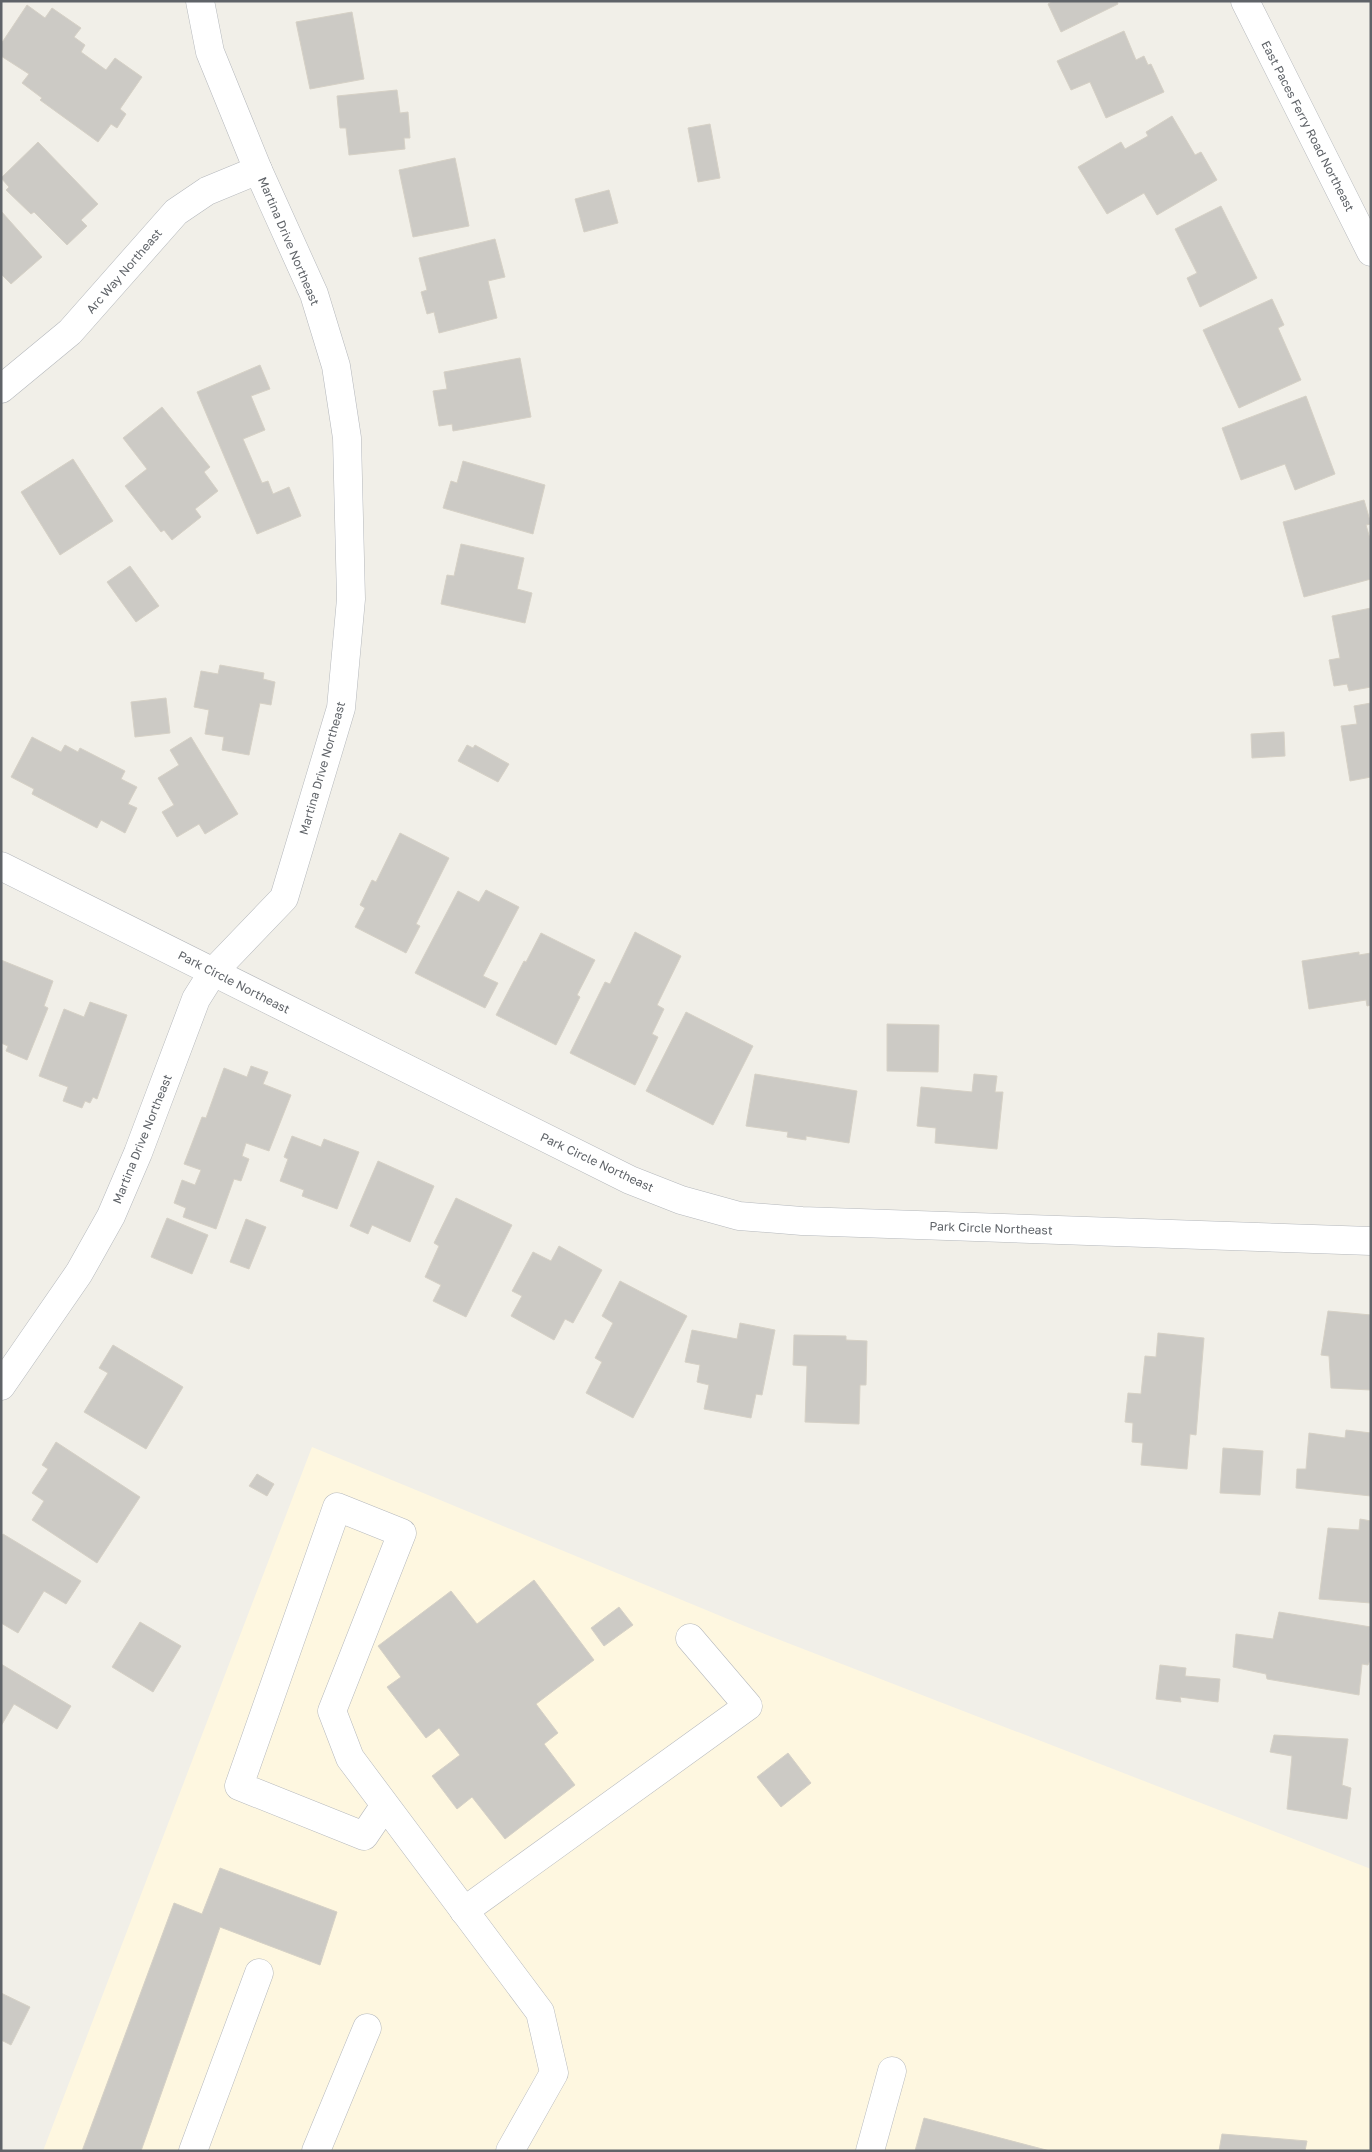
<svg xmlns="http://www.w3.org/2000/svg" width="1372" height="2152" font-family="'Golos Text',sans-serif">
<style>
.commercial{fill:#fef7e0}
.building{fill:#cccac5;stroke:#d6d1c6}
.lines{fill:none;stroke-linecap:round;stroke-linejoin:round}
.minor-casing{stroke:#b5b8bc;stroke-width:29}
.minor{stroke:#fff;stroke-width:28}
.labels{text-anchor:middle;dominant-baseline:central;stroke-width:4;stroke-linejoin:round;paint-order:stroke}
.street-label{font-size:12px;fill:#5f6368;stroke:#fff}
</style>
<rect width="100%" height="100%" fill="#f1efe8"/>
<path class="commercial" d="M312 1447 752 1629 1371 1869V2151H43Z"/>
<g class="building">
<path d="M1053 1H1117L1118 4 1061 32 1048 4Z"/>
<path d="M27 5 45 18 52 8 81 28 74 37 85 45 81 52 106 70 115 58 142 77 120 109 126 114 117 128 111 124 98 142 40 100 42 98 22 83 29 74 1 56V44Z"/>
<path d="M352 12 364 79 310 89 296 22Z"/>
<path d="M1124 31 1136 60 1144 56 1148 65 1151 64 1164 92 1106 118 1090 82 1071 90 1057 61Z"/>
<path d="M397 90 400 113 408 112 410 138H404L405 149 349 155 346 128H340L337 96Z"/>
<path d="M1172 116 1195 155 1201 152 1217 180 1157 215 1144 193 1107 214 1078 167 1121 142 1125 149 1148 136 1146 132Z"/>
<path d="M710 124 720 178 698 182 688 128Z"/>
<path d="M38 142 98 204 81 220 87 226 67 245 34 212 31 214 6 190 9 187 1 178Z"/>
<path d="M455 158 469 226 413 237 399 170Z"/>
<path d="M609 190 618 223 584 232 575 199Z"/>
<path d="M1221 206 1257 278 1200 307 1187 278 1197 273 1175 229Z"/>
<path d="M1 211 42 257 11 284 1 274Z"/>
<path d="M495 239 505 277 488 281 497 318 439 333 434 312 427 314 421 292 427 290 419 258Z"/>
<path d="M1272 299 1284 325 1278 328 1301 380 1239 408 1203 330Z"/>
<path d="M520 358 531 417 453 431 452 424 439 426 433 391 447 389 444 372Z"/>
<path d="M260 365 270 389 251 396 265 430 243 439 262 483 268 481 273 494 289 487 301 516 257 534 197 392Z"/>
<path d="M1306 396 1335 474 1295 490 1285 464 1241 480 1222 428Z"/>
<path d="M162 407 210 467 204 472 218 491 195 509 201 517 172 540 164 530 161 532 125 486 147 469 123 438Z"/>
<path d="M73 459 113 521 60 555 21 492Z"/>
<path d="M463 461 545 485 533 534 443 508 451 481 457 483Z"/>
<path d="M1364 500 1371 524 1366 525 1371 542V579L1304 597 1283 522Z"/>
<path d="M461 544 524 558 517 589 532 593 525 623 441 604 447 575 454 576Z"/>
<path d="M130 566 159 606 136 622 107 582Z"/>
<path d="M1371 608V687L1349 691 1347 684 1334 686 1329 660 1340 658 1332 616Z"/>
<path d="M220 665 264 673 263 679 275 682 271 705 260 703 249 755 222 750 224 737 205 734 209 710 194 707 201 671 218 674Z"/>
<path d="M166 698 170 733 135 737 131 702Z"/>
<path d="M1371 703V777L1350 781 1341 726 1357 724 1354 706Z"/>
<path d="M1284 732 1285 756 1252 758 1251 734Z"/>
<path d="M32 737 61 752 65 745 78 752 80 748 125 771 121 779 137 787 128 804 137 808 125 833 101 820 97 828 32 794 34 789 11 777Z"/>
<path d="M191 737 238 814 205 834 199 824 177 837 162 812 174 805 158 778 179 765 170 750Z"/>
<path d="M467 745 473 748 475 745 509 764 498 782 458 761Z"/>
<path d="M400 833 449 858 416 924 420 926 406 953 355 927 365 908 360 905 372 880 376 882Z"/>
<path d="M486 890 519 907 483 976 498 983 485 1008 415 973 458 891 479 902Z"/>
<path d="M635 932 681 956 657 1005 664 1009 652 1034 658 1037 635 1085 570 1053 605 982 610 984Z"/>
<path d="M541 933 595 960 577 995 580 997 556 1045 496 1015 524 961 526 962Z"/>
<path d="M1359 952V955L1371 953V1005L1367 1006 1366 1000 1309 1009 1302 961Z"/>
<path d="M1 960 53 981 44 1006 48 1008 27 1060 6 1051 8 1046 1 1043Z"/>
<path d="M90 1002 127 1015 97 1099 93 1097 90 1103 85 1101 82 1108 63 1101 68 1087 39 1076 64 1009 84 1017Z"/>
<path d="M686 1012 753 1046 713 1125 646 1091Z"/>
<path d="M887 1024 939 1025 938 1072 887 1071Z"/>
<path d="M251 1066 268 1072 263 1084 291 1095 269 1151 246 1143 242 1156 249 1159 241 1181 234 1179 216 1229 183 1217 186 1208 174 1203 182 1180 195 1185 201 1170 184 1164 202 1117 206 1118 224 1068 247 1077Z"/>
<path d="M755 1074 857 1091 849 1143 806 1136V1140L787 1137 788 1132 746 1126Z"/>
<path d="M974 1074 997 1076 995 1092H1003L997 1149 935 1143 936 1128 917 1126 921 1087 972 1092Z"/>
<path d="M292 1136 321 1147 324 1139 359 1152 337 1209 302 1196 304 1190 280 1181 288 1159 284 1157Z"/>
<path d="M378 1161 434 1186 410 1242 372 1225 368 1234 350 1226Z"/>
<path d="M456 1198 512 1225 466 1317 433 1301 441 1285 425 1277 439 1246 434 1243Z"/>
<path d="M167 1218 208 1235 192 1274 151 1257Z"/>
<path d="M246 1219 266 1227 249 1269 230 1262Z"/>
<path d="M559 1246 602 1270 573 1323 565 1319 554 1340 511 1316 522 1296 512 1291 533 1252 551 1261Z"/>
<path d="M620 1281 687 1316 633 1418 586 1393 602 1362 595 1358 613 1323 602 1316Z"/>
<path d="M1328 1311 1371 1315V1390L1331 1388 1329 1356 1321 1355Z"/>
<path d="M740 1323 775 1330 762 1395 756 1394 751 1418 704 1409 709 1385 697 1382 700 1365 685 1362 692 1330 737 1339Z"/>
<path d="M1158 1333 1204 1338 1196 1435 1190 1434 1187 1469 1141 1465 1143 1443 1132 1442 1133 1423 1125 1422 1128 1393 1141 1394 1145 1356 1156 1357Z"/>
<path d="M794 1335 846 1336V1340L867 1341 866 1385H860L859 1424 805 1422 807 1366 793 1365Z"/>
<path d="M113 1345 183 1387 146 1449 84 1412 108 1373 99 1368Z"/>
<path d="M1346 1430 1371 1433V1496L1296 1488 1297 1469H1306L1309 1433 1345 1438Z"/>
<path d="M56 1442 140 1497 97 1563 32 1520 44 1501 32 1493 48 1469 42 1465Z"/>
<path d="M1223 1448 1263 1451 1260 1495 1220 1493Z"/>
<path d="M257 1474 274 1484 267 1496 249 1486Z"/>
<path d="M1360 1519 1371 1521V1603L1319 1599 1328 1528 1359 1530Z"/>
<path d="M3 1534 81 1581 66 1604 44 1591 18 1633 1 1623V1537Z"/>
<path d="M534 1580 594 1660 536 1704 558 1733 544 1744 575 1785 505 1839 472 1797 457 1809 432 1776 460 1755 439 1728 426 1738 387 1687 401 1677 378 1646 451 1591 477 1624Z"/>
<path d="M619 1607 633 1625 604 1646 591 1628Z"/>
<path d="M1279 1612 1371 1627V1658L1368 1665 1362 1664 1359 1695 1267 1679 1266 1674 1233 1667 1236 1634 1273 1639Z"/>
<path d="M140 1622 181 1646 153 1692 112 1667Z"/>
<path d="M1 1664 71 1706 57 1729 14 1704 1 1726Z"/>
<path d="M1160 1665 1186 1668 1185 1676 1220 1679 1218 1702 1180 1697 1181 1702 1156 1699Z"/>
<path d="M1274 1735 1348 1739 1342 1785 1351 1788 1347 1819 1287 1809 1292 1756 1270 1752Z"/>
<path d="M788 1753 811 1783 781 1807 757 1777Z"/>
<path d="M220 1868 337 1912 320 1965 220 1927 141 2151H82L174 1903 202 1914Z"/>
<path d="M1 1993 30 2007 11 2045 1 2040Z"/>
<path d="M924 2118 1050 2151H915Z"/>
<path d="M1222 2134 1307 2141 1305 2151H1219Z"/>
</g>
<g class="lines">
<g class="minor-casing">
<g id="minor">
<path d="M1245 1 1371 252"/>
<path d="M1 389 70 332 176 212 207 191 258 170"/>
<path d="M1 866 630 1180 681 1200 739 1216 802 1221 1371 1241"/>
<path d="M1 1386 79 1273 111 1216 138 1153 196 999 213 972 284 898 341 708 351 599 347 438 336 366 314 294 258 170 210 52 200 1"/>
<path d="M385 1805 364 1836 239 1786 337 1507 402 1533 332 1711 350 1758 540 2012 554 2073 510 2151"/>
<path d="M464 1911 748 1706 690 1638"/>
<path d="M193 2151 259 1973"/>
<path d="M316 2151 367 2028"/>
<path d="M870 2151 892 2071"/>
</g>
</g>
<use href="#minor" class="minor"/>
</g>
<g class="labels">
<g class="street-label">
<text transform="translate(1308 126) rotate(63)">East Paces Ferry Road Northeast</text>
<text transform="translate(289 241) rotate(67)">Martina Drive Northeast</text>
<text transform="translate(124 271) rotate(-49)">Arc Way Northeast</text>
<text transform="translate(322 768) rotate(-74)">Martina Drive Northeast</text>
<text transform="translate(234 982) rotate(27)">Park Circle Northeast</text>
<text transform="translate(142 1139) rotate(-68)">Martina Drive Northeast</text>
<text transform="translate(597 1162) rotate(25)">Park Circle Northeast</text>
<text transform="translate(991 1228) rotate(2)">Park Circle Northeast</text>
</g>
</g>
<rect width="1372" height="2152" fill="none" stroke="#5f6368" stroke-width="5"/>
</svg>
